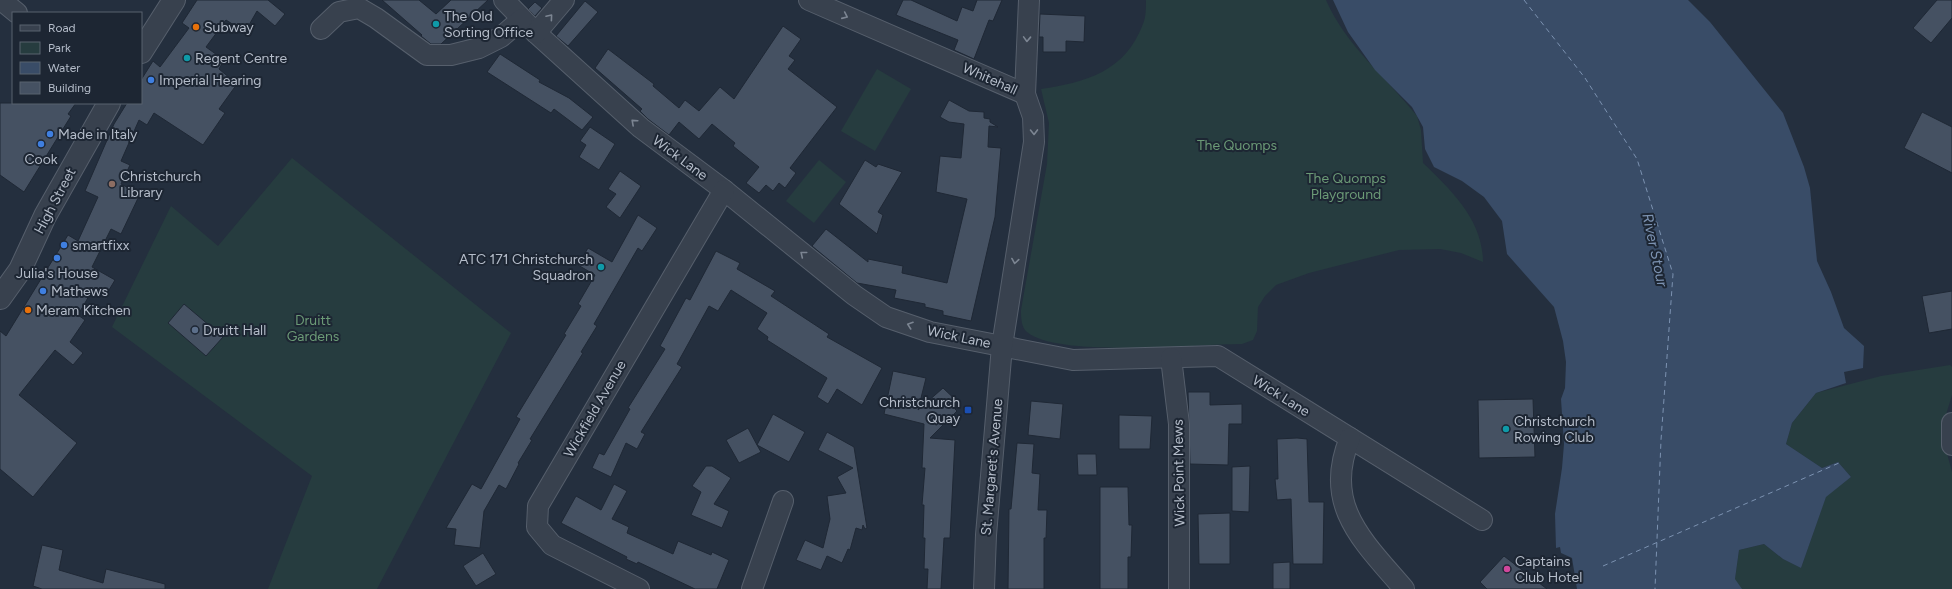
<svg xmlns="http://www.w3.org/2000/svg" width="1952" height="589" font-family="Figtree,sans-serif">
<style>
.green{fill:#263c3f}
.water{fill:#394c67}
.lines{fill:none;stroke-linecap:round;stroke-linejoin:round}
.ferry{stroke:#7c92b1;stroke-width:1;stroke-dasharray:5 4;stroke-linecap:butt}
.building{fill:#455162;stroke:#1f2835}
.minor-casing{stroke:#565f6c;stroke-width:22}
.tertiary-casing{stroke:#565f6c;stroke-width:24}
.minor{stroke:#38414e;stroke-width:20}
.tertiary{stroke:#38414e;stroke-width:22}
.oneway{stroke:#7c8592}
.culture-dot{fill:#0f9aa8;stroke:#1d2633;stroke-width:1.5}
.food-dot{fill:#e8710a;stroke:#1d2633;stroke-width:1.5}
.shop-dot{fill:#3f7fe0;stroke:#1d2633;stroke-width:1.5}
.education-dot{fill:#8d6e63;stroke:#1d2633;stroke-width:1.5}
.service-dot{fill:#5c6f8a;stroke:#1d2633;stroke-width:1.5}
.transit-dot{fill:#1a4fb4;stroke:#1d2633;stroke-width:1.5}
.hotel-dot{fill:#d1479c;stroke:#1d2633;stroke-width:1.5}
.labels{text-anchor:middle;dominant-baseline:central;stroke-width:4;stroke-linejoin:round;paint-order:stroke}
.poi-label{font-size:14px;fill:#b4bcc9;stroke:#1d2633;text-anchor:start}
.street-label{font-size:14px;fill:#b4bcc9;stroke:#1d2633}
.park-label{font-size:14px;fill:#6b9a76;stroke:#1d2633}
.water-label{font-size:15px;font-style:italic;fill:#7c92b1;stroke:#1d2633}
</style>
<rect width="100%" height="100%" fill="#242f3e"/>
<g class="green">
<path d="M1146 0H1326C1346 46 1387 78 1417 116L1421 130 1423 163C1451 190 1483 220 1483 262L1461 253 1440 249 1399 250 1309 273 1276 285 1265 296 1258 307 1257 331 1253 340 1242 344C1199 344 1057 358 1027 332 1021 327 1021 317 1021 310L1047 164 1049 123 1041 89C1086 82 1125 72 1143 24 1146 17 1146 8 1146 0Z"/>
<path d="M877 69 911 89 875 151 841 131Z"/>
<path d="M292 158 511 333 377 589H268L312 476 112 327 171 206 218 246Z"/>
<path d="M819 160 846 182 814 223 786 201Z"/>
<path d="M1950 365 1952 367V395L1941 431 1952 472V589H1737L1735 579 1739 550 1764 544 1783 559 1801 568 1826 496 1851 477 1838 462 1822 468 1786 444 1792 423 1816 393 1881 376Z"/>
</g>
<path class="water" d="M1333 0H1688L1710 22 1783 113 1804 167 1810 188 1817 261 1831 292 1844 328 1864 346 1863 368 1844 372 1846 383 1816 393 1792 423 1786 444 1822 468 1838 462 1851 477 1826 497 1801 568 1783 559 1764 544 1739 550 1735 579 1742 589H1577L1572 558 1561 553 1560 547 1556 548 1555 514 1562 468 1564 444 1561 399 1565 388 1566 362 1563 341 1554 307 1507 254 1502 221 1484 197 1462 181 1434 167 1425 149 1423 127 1412 107 1375 70 1348 32Z"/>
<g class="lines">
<g class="ferry">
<path d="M1524 0 1585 78 1637 159 1673 274 1661 440 1655 589"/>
<path d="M1603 566 1839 463"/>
</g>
</g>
<g class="building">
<path d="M197 0H268L285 14 275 26 257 11 245 32 226 20 206 47 224 60 219 69 237 84 219 109 225 113 203 145 154 113 147 125 139 120 121 161 130 165 121 184 140 194 121 234 111 229 92 267 115 280 106 295 93 289 78 315 85 320 70 342 83 353 73 365 55 350 19 395 77 443 33 497 0 469V331L6 336 68 235 78 241 98 197 85 191 114 124 127 103H141V80L153 61 160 67 189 28 182 23Z"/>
<path d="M382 0H419L436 14 451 0H488L441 44H431L421 36 422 35Z"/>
<path d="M903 0H911L957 21 962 7 973 11 977 0H1002L993 21 989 20 974 59 954 50 958 40 896 15Z"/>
<path d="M1937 0H1952V18L1931 43 1913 28Z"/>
<path d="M585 1 598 12 568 46 556 36Z"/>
<path d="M535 2 542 8 535 16 528 9Z"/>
<path d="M1040 14 1085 16 1084 42 1066 41V52H1043V37H1039Z"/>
<path d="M783 26 801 39 789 56 795 60 788 69 837 107 790 168 796 173 785 188 779 183 773 191 766 185 759 193 746 183 759 167 733 146 735 143 712 124 699 139 679 122 669 135 648 119 640 111 642 109 595 68 608 49 654 84 653 86 679 108 685 100 699 111 720 87 734 99Z"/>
<path d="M500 54 540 80 539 82 569 98 593 117 582 130 554 109 551 113 487 72Z"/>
<path d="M949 100 969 111 984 112V118L990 119V122L998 127 989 126 988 147 1001 148 995 217 971 321 943 315V311L925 307V304L894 298 896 290 857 283 812 246 826 229 868 262V259L903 266 902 273 947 283 967 199 936 192 940 156 961 158 964 124 949 122 940 117Z"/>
<path d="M0 103H76L68 114 71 116 24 192 0 175Z"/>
<path d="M1922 112 1952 127V173L1904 148Z"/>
<path d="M590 127 615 144 599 170 579 157 586 145 580 141Z"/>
<path d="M865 160 876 167 878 164 902 172 878 212 883 215 877 234 839 204Z"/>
<path d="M620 171 641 186 620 218 606 207 616 194 608 189Z"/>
<path d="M638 215 657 228 642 251 638 248 594 324 597 326 581 352 583 353 530 439 532 440 518 463 519 464 506 489 499 485 484 511 480 548 454 545 456 529 446 528 472 484 481 489 520 419 516 417 566 335 564 334 581 306 578 304 595 275 578 265 588 248 612 262Z"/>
<path d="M716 251 740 263 737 269 775 291 771 296 829 334 827 337 882 368 862 405 837 389 828 404 817 397 827 378 767 340 768 337 757 329 767 313 731 290 718 311 709 306 677 364 682 367 641 432 645 434 637 449 626 443 611 477 592 468 599 453 604 455 630 409 628 408 665 349 660 346 686 298 690 300Z"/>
<path d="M1952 291V329L1929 333 1922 296Z"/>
<path d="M184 304 223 337 206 356 168 323Z"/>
<path d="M893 371 926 378 918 410 943 388 960 404 955 409 957 411 930 438 955 440 950 538H944L941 589H927L928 569H924L925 538H923L924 505H922L925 468H922L924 424 884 414Z"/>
<path d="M1188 392H1210V405L1242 404V424H1229L1228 465 1190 464Z"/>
<path d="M1533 399 1535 457 1479 458 1478 400Z"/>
<path d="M1031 401 1063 404 1060 439 1028 435Z"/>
<path d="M773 414 805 432 789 462 757 445 761 452 739 463 726 440 748 428 757 445Z"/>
<path d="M1119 415 1152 416 1150 449H1119Z"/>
<path d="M827 432 854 447 867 528 865 529 863 525 862 530 856 528 850 550 848 549 842 563 827 556 821 570 796 560 805 540 823 548 830 519 827 496 846 493 837 477 853 468 818 450Z"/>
<path d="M1297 438 1307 439 1309 502H1324L1323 564H1293L1291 499 1277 500 1275 479H1278L1277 439Z"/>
<path d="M1017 443 1034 444 1032 473 1040 474 1038 510H1047L1046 538H1044V589H1008L1009 509H1011Z"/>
<path d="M1077 454H1096L1097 475H1078Z"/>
<path d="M706 466H712L731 478 714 504 729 511 722 528 691 515 701 492 692 486Z"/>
<path d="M1250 466 1249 512 1232 511V467Z"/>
<path d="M614 484 627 491 612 519 629 527 627 533 673 554 678 541 711 555 712 552 729 560 717 589H695L638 562 637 564 626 559 627 557 561 523 576 496 601 510Z"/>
<path d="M1100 487H1128L1129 525H1132L1131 557H1128V589H1100Z"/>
<path d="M1230 513V564H1199L1198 514Z"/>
<path d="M42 545 63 550 59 570 103 583 106 569 165 584V589H42L33 586Z"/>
<path d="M483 553 496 574 476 586 463 566Z"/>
<path d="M1504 556 1547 589H1487L1480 582Z"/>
<path d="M1290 562V589H1273V563Z"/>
</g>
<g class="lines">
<g class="minor-casing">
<g id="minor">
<path d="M1 0 17 13"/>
<path d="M504 0 536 33 641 128 724 190 854 295 886 317 930 332 1073 360 1218 356 1482 520"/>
<path d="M809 0 1025 94"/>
<path d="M321 29 339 12 359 8 376 18 427 55H451L479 48 501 37 522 19"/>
<path d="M536 33 564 0"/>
<path d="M1171 358 1179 424V589"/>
<path d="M1952 423V445"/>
<path d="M1350 438C1322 505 1363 541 1404 589"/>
<path d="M639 589 552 545 537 527 538 506 724 190"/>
<path d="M752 589 783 501"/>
<path d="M984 589 986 535 1002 346 1034 142 1033 117 1025 94 1029 0"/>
</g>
</g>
<g class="tertiary-casing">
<g id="tertiary">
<path d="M141 52 174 0"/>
<path d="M0 298 20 270 45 216 109 103"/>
</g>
</g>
<use href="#minor" class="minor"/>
<use href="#tertiary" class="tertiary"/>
</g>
<defs><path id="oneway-chevron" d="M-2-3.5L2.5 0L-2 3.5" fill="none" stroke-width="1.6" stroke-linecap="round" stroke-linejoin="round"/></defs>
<g class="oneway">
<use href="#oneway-chevron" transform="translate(845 16) rotate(24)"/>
<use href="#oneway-chevron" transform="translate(550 17) rotate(-50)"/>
<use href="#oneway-chevron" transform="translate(1027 39) rotate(92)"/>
<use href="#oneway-chevron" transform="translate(634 122) rotate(-138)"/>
<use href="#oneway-chevron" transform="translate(1034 132) rotate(89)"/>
<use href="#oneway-chevron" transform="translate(803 254) rotate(-141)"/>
<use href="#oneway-chevron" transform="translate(1015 261) rotate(99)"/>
<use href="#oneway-chevron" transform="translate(910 325) rotate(-161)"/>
</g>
<g class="culture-dot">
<circle cx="436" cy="24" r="4"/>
<circle cx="187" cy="58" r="4"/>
<circle cx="601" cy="267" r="4"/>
<circle cx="1506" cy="429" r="4"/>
</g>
<g class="food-dot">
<circle cx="196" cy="27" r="4"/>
<circle cx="28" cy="310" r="4"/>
</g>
<g class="shop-dot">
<circle cx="151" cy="80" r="4"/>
<circle cx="50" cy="134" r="4"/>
<circle cx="41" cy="144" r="4"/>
<circle cx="64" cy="245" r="4"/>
<circle cx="57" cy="258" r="4"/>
<circle cx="43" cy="291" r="4"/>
</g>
<circle class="education-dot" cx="112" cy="184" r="4"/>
<circle class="service-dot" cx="195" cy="330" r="4"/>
<rect class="transit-dot" x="964" y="406" width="8" height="8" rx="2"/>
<circle class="hotel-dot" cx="1507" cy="569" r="4"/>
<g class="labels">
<g class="poi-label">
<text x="444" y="16">The Old<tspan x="444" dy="16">Sorting Office</tspan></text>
<text x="204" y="27">Subway</text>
<text x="195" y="58">Regent Centre</text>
<text x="159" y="80">Imperial Hearing</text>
<text x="58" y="134">Made in Italy</text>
<text x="41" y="159" text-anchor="middle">Cook</text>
<text x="120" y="176">Christchurch<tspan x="120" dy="16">Library</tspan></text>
<text x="72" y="245">smartfixx</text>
<text x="593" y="259" text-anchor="end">ATC 171 Christchurch<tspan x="593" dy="16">Squadron</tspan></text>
<text x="57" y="273" text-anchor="middle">Julia's House</text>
<text x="51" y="291">Mathews</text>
<text x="36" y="310">Meram Kitchen</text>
<text x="203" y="330">Druitt Hall</text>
<text x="960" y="402" text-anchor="end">Christchurch<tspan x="960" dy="16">Quay</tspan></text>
<text x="1514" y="421">Christchurch<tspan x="1514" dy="16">Rowing Club</tspan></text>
<text x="1515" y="561">Captains<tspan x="1515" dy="16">Club Hotel</tspan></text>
</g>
<g class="street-label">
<text transform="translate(990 79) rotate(24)">Whitehall</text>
<text transform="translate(680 158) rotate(37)">Wick Lane</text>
<text transform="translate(55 201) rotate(-62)">High Street</text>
<text transform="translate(959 337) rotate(12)">Wick Lane</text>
<text transform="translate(1281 396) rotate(32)">Wick Lane</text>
<text transform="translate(595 409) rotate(-60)">Wickfield Avenue</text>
<text transform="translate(992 467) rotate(-85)">St. Margaret's Avenue</text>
<text transform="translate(1179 473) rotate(-91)">Wick Point Mews</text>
</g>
<g class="park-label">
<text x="1237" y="145">The Quomps</text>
<text x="1346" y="178">The Quomps<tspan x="1346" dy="16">Playground</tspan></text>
<text x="313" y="320">Druitt<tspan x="313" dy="16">Gardens</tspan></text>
</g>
<g class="water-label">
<text transform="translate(1655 250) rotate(78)">River Stour</text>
</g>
</g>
<rect x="12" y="12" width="130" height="92" fill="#1d2633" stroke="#59626f"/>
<rect x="20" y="25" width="20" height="6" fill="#38414e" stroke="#59626f"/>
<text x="48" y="32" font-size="12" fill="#b4bcc9">Road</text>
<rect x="20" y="42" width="20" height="12" fill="#263c3f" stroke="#59626f"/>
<text x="48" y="52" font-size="12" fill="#b4bcc9">Park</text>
<rect x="20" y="62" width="20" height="12" fill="#394c67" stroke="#59626f"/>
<text x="48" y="72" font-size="12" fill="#b4bcc9">Water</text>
<rect x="20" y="82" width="20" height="12" fill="#455162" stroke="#59626f"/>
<text x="48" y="92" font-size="12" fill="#b4bcc9">Building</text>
</svg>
